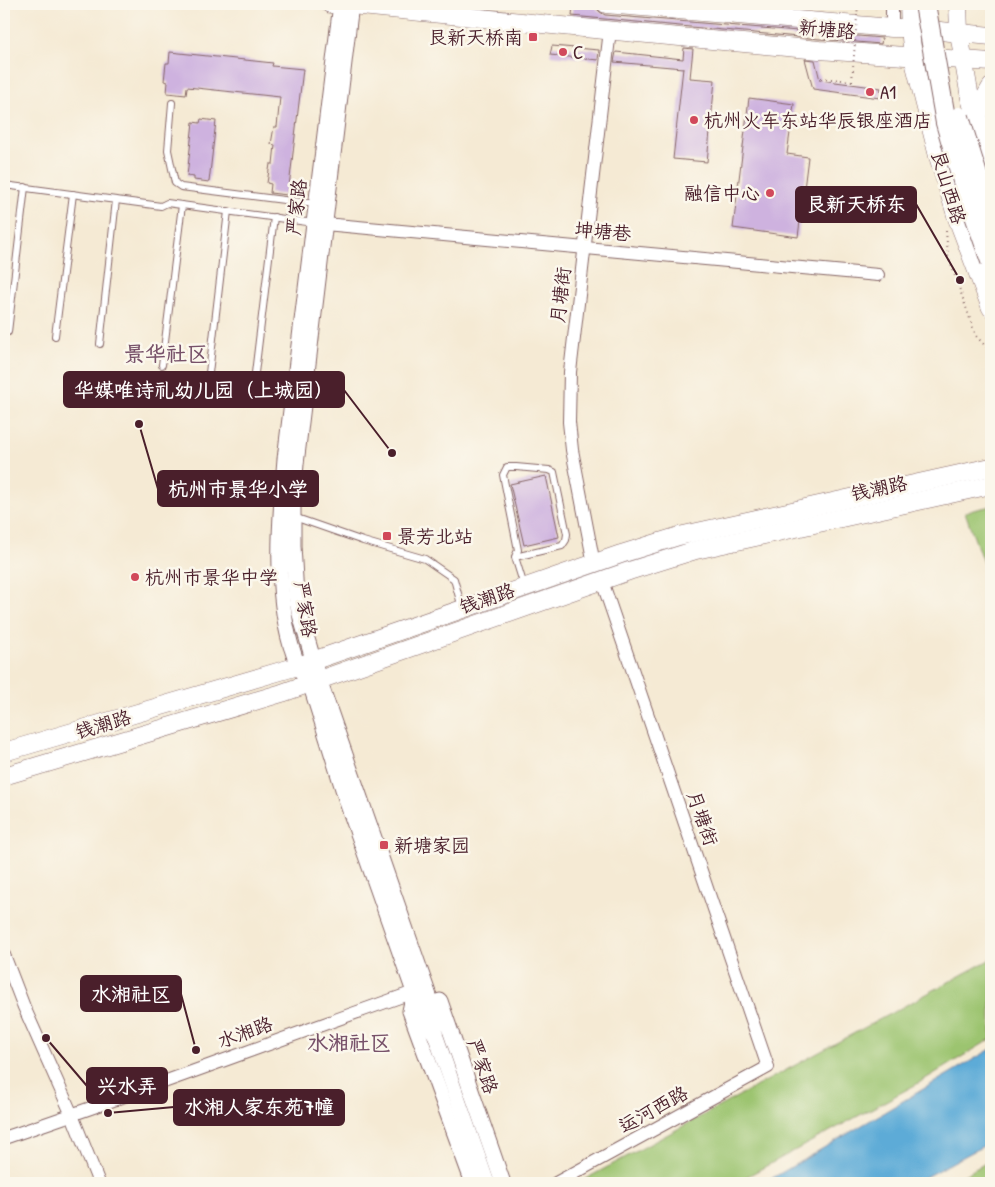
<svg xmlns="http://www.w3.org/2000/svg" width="995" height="1187" font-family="'Patrick Hand','LXGW WenKai TC',sans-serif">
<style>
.green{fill:#9cc46f;stroke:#73724d}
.water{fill:#5dabd7;stroke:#546581}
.building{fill:#ceb2df}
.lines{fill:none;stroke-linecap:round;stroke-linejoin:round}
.service-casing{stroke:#866666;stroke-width:8}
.minor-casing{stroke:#866666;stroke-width:14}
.tertiary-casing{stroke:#866666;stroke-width:17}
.secondary-casing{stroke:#866666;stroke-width:19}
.path{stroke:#866666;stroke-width:2;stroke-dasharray:1 4;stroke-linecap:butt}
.service{stroke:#fff;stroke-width:6}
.minor{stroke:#fff;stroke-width:12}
.tertiary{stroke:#fff;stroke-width:15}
.secondary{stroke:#fff;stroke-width:18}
.primary-bridge-casing{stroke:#866666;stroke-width:22;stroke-linecap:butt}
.path-bridge{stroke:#866666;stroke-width:2;stroke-dasharray:1 4;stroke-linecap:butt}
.primary-bridge{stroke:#fff;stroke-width:20}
.poi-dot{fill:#d1495b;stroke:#fbf7ec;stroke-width:2}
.labels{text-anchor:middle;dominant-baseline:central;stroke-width:5;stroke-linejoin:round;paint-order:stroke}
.street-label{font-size:19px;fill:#4a1f2b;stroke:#fbf7ec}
.poi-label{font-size:19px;fill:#4a1f2b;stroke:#fbf7ec;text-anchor:start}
.quarter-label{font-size:21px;font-weight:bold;fill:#78526a;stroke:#fbf7ec}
.leader{fill:none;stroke:#4a1f2b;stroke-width:2}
.callout-dot{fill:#4a1f2b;stroke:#fbf7ec;stroke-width:2}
.callout{fill:#4a1f2b;stroke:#4a1f2b;stroke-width:2}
.callout-label{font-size:20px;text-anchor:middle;font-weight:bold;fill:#fff}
</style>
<rect width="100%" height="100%" fill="#fbf7ec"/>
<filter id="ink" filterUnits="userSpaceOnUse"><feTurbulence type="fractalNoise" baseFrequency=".02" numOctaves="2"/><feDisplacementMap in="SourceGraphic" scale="10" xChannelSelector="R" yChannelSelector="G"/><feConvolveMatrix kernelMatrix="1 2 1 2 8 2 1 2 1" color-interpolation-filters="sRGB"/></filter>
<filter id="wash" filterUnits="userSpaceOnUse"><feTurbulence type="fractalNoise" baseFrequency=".0096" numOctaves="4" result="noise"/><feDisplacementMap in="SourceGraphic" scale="20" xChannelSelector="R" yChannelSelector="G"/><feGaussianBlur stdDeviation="1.12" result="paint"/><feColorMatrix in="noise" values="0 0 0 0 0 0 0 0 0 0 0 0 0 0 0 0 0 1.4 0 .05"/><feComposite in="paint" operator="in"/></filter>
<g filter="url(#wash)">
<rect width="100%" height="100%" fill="#f5ead4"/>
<g class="green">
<path d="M991 506V585L965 512Z"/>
<path d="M991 959V1039L917 1084 735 1183H578Z"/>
<path d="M991 1160V1183H950Z"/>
</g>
<path class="water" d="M991 1049V1142L914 1183H762L776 1176Z"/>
<g id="blocks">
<g class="building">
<path d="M573 4H595L597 9 600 12 605 15 882 38 881 44 820 39 572 16Z"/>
<path d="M552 46 599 50 598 60 550 55Z"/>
<path d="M684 48 693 49 690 78 715 80 707 162 673 159 683 68 614 62 616 52 683 59Z"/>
<path d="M170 52 273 63 272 66 303 69 288 195 270 193 271 184 267 183 270 164H273L275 145 271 144 274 127H277L280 97 187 87 186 95 167 93 168 82 164 81 166 63H169Z"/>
<path d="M805 59 815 60 820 80 881 88 880 98 813 89Z"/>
<path d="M749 98 794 104 787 154 808 157 798 237 733 228Z"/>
<path d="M201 119 216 121 209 182 194 180V177L187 176 193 122 200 123Z"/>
<path d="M546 476 559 537 524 545 510 484Z"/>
</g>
</g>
</g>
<g filter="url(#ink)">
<use href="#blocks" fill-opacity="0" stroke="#866666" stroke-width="1"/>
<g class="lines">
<g class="service-casing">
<g id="service">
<path d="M172 103 168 150 175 183 181 187 316 204"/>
<path d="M4 185 161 206 167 203 314 223"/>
<path d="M8 332 25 187"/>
<path d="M55 336 73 194"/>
<path d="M100 344 116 200"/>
<path d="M162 365 182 205"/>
<path d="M209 373 228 211"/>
<path d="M255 373 274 217"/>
<path d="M294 517 363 541 425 559 454 579 462 608"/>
<path d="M515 557 562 546 566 540 567 534 554 472 549 470 516 467H507L503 475 518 550 515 557 524 586"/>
</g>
</g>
<g class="minor-casing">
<g id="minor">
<path d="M892 28V4"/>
<path d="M325 224 878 275"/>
<path d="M594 564 572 450 569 422 570 372 610 30"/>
<path d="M4 955 24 1007 72 1115 99 1183"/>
<path d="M4 1138C141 1092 277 1040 414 992"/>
<path d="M556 1183 768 1067 602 581"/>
</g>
</g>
<g class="tertiary-casing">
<g id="tertiary">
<path d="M341 4 285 459C280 519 274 587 291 646 294 653 295 661 299 668 302 673 306 678 310 683L348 805 414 992 425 1021 435 1034 487 1183"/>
<path d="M351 4 296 464 293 500V546L296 595 299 611 319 680 436 1016 435 1034"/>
<path d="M414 992 410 1011 473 1183"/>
<path d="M440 1001 503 1183"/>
</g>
</g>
<g class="secondary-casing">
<g id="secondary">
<path d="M330 4 351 5 562 26 819 50 991 62"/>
<path d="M606 4 892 28H910L991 36"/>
<path d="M909 4 910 28 913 57 938 156 957 218 991 308"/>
<path d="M958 4 959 33 970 98 991 171"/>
<path d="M978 123 980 106 991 87"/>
<path d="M4 752 298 666 621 554 679 536 991 467"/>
<path d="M4 776 282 693 629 571 696 550 991 485"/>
</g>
</g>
<g class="path">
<path d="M821 78 852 81"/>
<path d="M946 231 948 256 976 336 991 352"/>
</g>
<use href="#service" class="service"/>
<use href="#minor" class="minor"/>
<use href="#tertiary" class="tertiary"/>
<use href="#secondary" class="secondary"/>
<g class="primary-bridge-casing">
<g id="primary-bridge">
<path d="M925 4 946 123 963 181 991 261"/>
<path d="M959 117 991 220"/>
</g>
</g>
<path class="path-bridge" d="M852 81 858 4"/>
<use href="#primary-bridge" class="primary-bridge"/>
</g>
</g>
<g class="poi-dot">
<rect x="528" y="32" width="10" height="10" rx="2.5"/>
<circle cx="563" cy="52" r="5"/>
<circle cx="870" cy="92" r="5"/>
<circle cx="694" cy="120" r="5"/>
<circle cx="770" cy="193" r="5"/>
<rect x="382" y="531" width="10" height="10" rx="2.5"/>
<circle cx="135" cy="577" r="5"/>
<rect x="379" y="840" width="10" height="10" rx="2.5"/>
</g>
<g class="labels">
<g class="street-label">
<text transform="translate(827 29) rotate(5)">新塘路</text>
<text transform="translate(949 187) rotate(73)">艮山西路</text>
<text transform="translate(296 207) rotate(-83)">严家路</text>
<text transform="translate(603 231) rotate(5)">坤塘巷</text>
<text transform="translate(560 295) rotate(-83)">月塘街</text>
<text transform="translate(879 488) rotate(-12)">钱潮路</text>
<text transform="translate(487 598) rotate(-19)">钱潮路</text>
<text transform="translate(306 609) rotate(81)">严家路</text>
<text transform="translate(103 724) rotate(-17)">钱潮路</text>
<text transform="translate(703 818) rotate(71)">月塘街</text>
<text transform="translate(245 1032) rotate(-20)">水湘路</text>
<text transform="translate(483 1066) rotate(71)">严家路</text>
<text transform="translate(653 1109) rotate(-29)">运河西路</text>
</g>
<g class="poi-label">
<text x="523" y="37" text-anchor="end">艮新天桥南</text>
<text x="573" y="52">C</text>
<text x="880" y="92">A1</text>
<text x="704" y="120">杭州火车东站华辰银座酒店</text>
<text x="760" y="193" text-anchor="end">融信中心</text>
<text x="397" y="536">景芳北站</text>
<text x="145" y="577">杭州市景华中学</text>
<text x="394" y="845">新塘家园</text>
</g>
<g class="quarter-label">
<text x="166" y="353">景华社区</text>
<text x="349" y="1042">水湘社区</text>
</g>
</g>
<path class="leader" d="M960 280L916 204M392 453L344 390M139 424L158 489M196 1050L181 994M46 1038L87 1086M108 1113L174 1107"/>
<g class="callout-dot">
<circle cx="960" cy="280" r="5"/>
<circle cx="392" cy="453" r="5"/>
<circle cx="139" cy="424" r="5"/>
<circle cx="196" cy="1050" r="5"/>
<circle cx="46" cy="1038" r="5"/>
<circle cx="108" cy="1113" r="5"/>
</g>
<g class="callout">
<rect x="796" y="187" width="120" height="35" rx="5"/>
<rect x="64" y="372" width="280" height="35" rx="5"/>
<rect x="158" y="471" width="160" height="35" rx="5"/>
<rect x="81" y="976" width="100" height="35" rx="5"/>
<rect x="87" y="1068" width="80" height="35" rx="5"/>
<rect x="174" y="1090" width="170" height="35" rx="5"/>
</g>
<g class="callout-label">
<text x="856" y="211">艮新天桥东</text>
<text x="204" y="397">华媒唯诗礼幼儿园（上城园）</text>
<text x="238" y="496">杭州市景华小学</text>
<text x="131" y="1001">水湘社区</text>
<text x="127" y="1093">兴水弄</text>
<text x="259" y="1114">水湘人家东苑7幢</text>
</g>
<rect width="995" height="1187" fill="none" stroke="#fbf7ec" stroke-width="20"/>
</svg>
